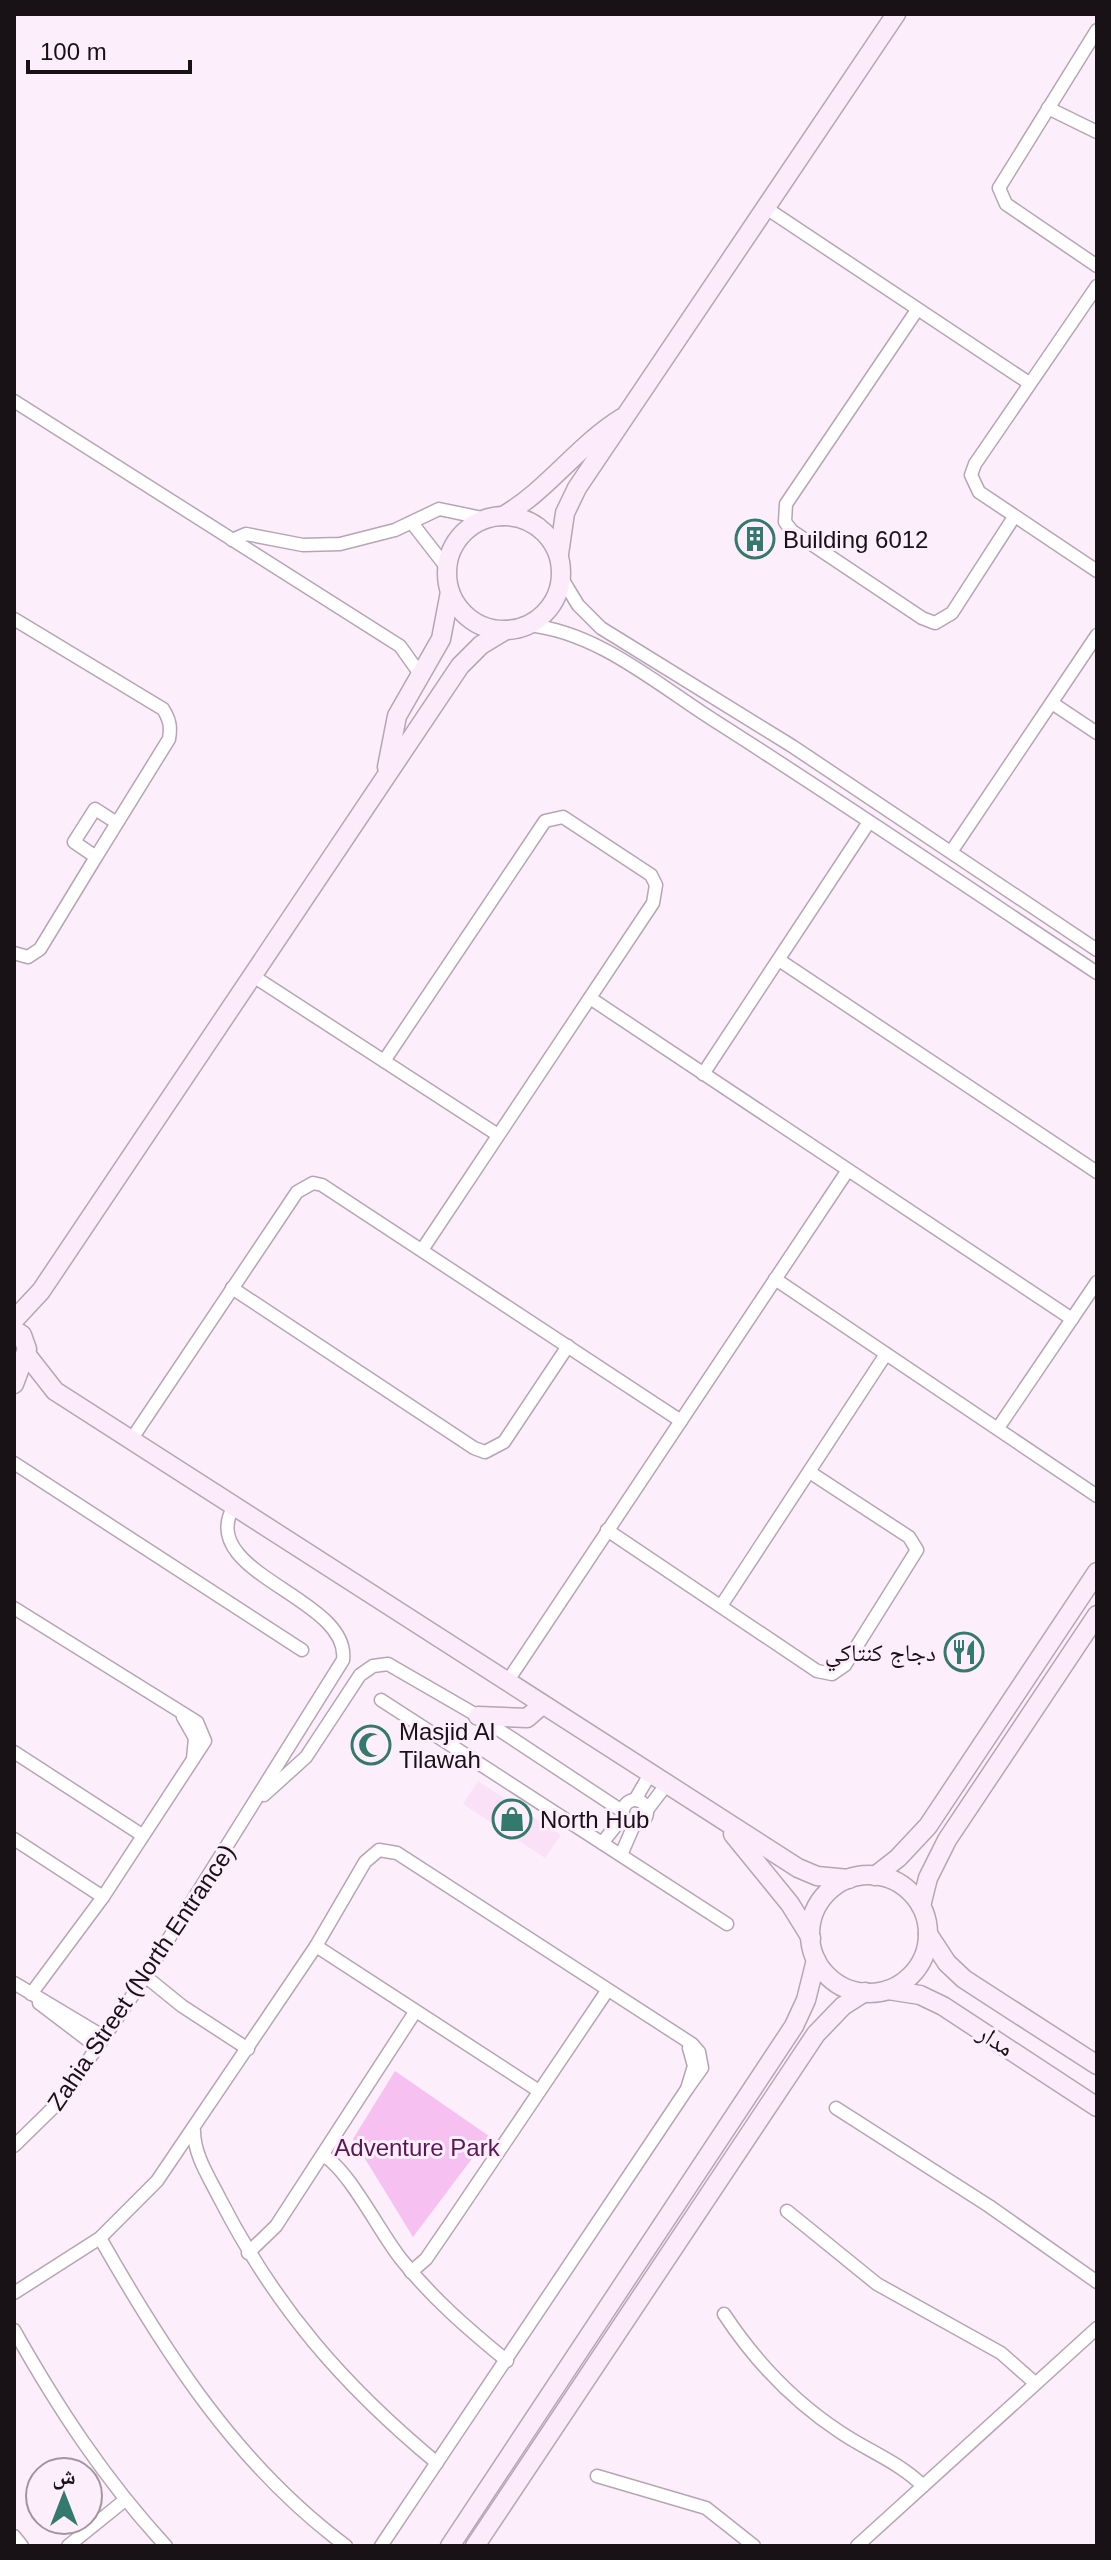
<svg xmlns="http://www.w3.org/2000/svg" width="1111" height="2560" font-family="Arial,'Noto Naskh Arabic',sans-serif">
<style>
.built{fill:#fae1f7}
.green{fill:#f6c1f0}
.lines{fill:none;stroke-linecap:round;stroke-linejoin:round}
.street-casing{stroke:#b6a5b4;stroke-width:15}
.secondary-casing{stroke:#b6a5b4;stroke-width:21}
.street{stroke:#fff;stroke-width:12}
.secondary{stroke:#fcebfa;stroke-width:18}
.labels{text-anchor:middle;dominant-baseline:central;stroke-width:6;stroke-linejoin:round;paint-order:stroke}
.poi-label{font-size:24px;fill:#181217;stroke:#fdeefb;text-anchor:start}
.street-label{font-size:24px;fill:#181217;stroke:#fdeefb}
.park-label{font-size:24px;fill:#5a1656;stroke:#fdeefb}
</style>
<rect width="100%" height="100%" fill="#fdeefb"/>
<path class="built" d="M478 1781 561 1835 545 1858 463 1804Z"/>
<path class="green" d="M395 2071 489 2136 413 2237 353 2139Z"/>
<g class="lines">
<g class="street-casing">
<g id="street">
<path d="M1097 30 999 188 1006 204 1097 266"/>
<path d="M1048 108 1097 132"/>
<path d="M766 208 1029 383"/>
<path d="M1097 286 975 464 971 475 979 492 1097 571"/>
<path d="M917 310 786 504 785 522 792 531 922 618 935 623 952 613 1014 517"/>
<path d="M14 401 400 646 420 674"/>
<path d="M412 523 447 568"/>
<path d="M232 540 246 534 303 545 340 544 395 530 439 509 487 519"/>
<path d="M561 577 578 605 601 628 792 746 1097 950"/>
<path d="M14 619 163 709C170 720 171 727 169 739L96 857 74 842 95 809 117 823"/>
<path d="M527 625C597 631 658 685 715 721 844 803 970 889 1097 973"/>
<path d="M1052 703 1097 733"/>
<path d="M951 852 1097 635"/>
<path d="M14 953 28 957 40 949 96 857"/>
<path d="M779 960 1097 1172"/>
<path d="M253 976 498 1135"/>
<path d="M590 998 1072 1319"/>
<path d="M384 1061 545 821 563 817 651 875 656 885 653 903 422 1250"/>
<path d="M703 1074 869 822"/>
<path d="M775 1279 1097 1496"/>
<path d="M232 1288 474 1448 485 1452 504 1442 568 1346"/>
<path d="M998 1428 1097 1282"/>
<path d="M131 1440 297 1192 313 1183 322 1185 681 1421"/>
<path d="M14 1463 302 1650"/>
<path d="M607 1530 817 1671 832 1674 845 1665 917 1550 909 1537 811 1473"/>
<path d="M721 1606 886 1354"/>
<path d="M14 1608 197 1722 205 1741 103 1897 31 1994"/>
<path d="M507 1682 848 1170"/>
<path d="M381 1700 727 1924"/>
<path d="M183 1717 195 1738 193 1759"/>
<path d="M14 1752 142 1835"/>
<path d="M264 1795 306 1757 360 1675 373 1666 388 1664 478 1716 622 1811"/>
<circle cx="635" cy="1812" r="12"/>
<path d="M635 1800 650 1774"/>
<path d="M647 1810 666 1785"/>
<path d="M14 1839 103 1897"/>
<path d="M602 1843 623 1817"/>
<path d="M621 1855 634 1825"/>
<path d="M316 1946 539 2091"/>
<path d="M145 1976 182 2006 248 2049"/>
<path d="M14 1983 104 2037"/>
<path d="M39 2003 97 2047"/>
<path d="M836 2108 989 2206 1097 2282"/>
<path d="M194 2131C194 2155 209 2177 220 2199 276 2308 343 2385 437 2463"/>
<path d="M14 2146 61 2100 141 1983 343 1660C351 1597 194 1574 234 1506"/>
<path d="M324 2156C349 2170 380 2233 401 2259 432 2298 468 2329 507 2361"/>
<path d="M787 2211 877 2284 1001 2353 1035 2383"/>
<path d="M100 2238C166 2354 237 2465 346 2546"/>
<path d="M248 2253 276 2226 415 2012"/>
<path d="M411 2272 426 2259 452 2221 607 1991"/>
<path d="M14 2293 100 2238 157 2181 316 1946 365 1862 379 1850 397 1853 692 2044 699 2052 702 2068 687 2089"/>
<path d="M724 2314C755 2361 793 2401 840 2432 868 2451 899 2462 923 2486"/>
<path d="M14 2330C58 2408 105 2480 166 2546"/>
<path d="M597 2476 706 2508 754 2546"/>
<path d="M14 2536 22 2546"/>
<path d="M68 2546 125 2500"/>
<path d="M381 2546 687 2089 694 2066 689 2048"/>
<path d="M857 2546 1097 2328"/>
</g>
</g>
<g class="secondary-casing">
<g id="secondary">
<path d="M503 516C548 490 577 446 622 418"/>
<circle cx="504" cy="573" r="57"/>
<path d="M559 554 565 513 577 488 896 14"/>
<path d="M387 767 397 716 441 639 450 592"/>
<path d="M14 1320 41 1291 460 666 481 645 506 630"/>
<path d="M14 1330 22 1335 27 1349 14 1384"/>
<path d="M26 1354 55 1391 798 1868 817 1876 849 1879"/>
<path d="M478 1716 527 1718 542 1705"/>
<path d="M733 1834 790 1904 811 1938"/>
<circle cx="869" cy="1934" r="59"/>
<path d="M875 1876 898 1858 928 1826 1097 1572"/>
<path d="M921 1906 928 1878 947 1840 1097 1615"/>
<path d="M928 1934 947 1963 964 1979 1097 2065"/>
<path d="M888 1990 920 1995 943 2006 1097 2107"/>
<path d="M450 2546 794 2026 806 2000 816 1960"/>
<path d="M475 2546 816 2034 843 2006 865 1992"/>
</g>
</g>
<use href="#street" class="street"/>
<use href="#secondary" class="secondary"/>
</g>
<defs>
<g id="building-ring" transform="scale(2)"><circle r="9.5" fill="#fdeefb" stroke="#34796d" stroke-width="1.5"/><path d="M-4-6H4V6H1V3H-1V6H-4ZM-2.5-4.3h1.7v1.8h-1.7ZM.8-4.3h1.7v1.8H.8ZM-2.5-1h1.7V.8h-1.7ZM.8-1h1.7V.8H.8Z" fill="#34796d"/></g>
<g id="restaurant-ring" transform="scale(2)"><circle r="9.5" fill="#fdeefb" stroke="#34796d" stroke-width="1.5"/><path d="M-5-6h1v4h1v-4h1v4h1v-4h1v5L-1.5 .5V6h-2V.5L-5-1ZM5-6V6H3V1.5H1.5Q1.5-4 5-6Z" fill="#34796d"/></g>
<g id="mosque-ring" transform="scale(2)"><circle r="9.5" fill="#fdeefb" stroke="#34796d" stroke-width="1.5"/><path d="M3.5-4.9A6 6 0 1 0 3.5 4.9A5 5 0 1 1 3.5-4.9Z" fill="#34796d"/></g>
<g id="shop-ring" transform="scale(2)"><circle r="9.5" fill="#fdeefb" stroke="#34796d" stroke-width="1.5"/><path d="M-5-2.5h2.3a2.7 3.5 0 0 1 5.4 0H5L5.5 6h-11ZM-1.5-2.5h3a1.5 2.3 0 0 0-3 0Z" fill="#34796d"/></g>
</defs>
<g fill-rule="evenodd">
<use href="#building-ring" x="755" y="539"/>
<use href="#restaurant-ring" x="964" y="1652"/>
<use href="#mosque-ring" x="371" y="1745"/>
<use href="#shop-ring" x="512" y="1819"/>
</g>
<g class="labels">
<g class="poi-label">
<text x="783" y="539">Building 6012</text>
<text x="936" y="1652" text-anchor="end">دجاج كنتاكي</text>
<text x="399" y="1731">Masjid Al<tspan x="399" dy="28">Tilawah</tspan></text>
<text x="540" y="1819">North Hub</text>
</g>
<g class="street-label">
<text transform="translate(141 1977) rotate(-56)">Zahia Street (North Entrance)</text>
<text transform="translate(996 2040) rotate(33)">مدار</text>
</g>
<g class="park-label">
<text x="417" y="2147">Adventure Park</text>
</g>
</g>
<rect width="1111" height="2560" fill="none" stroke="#181217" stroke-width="32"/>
<g transform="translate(64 2496)"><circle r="38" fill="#fdeefb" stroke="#a196a0" stroke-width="2"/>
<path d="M0-6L14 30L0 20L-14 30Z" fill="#34796d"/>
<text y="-12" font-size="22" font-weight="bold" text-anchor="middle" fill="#181217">ش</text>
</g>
<path d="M28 60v12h162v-12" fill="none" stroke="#181217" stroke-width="4"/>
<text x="40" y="60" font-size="24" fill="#181217" stroke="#fdeefb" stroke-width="6" paint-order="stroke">100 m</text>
</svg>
